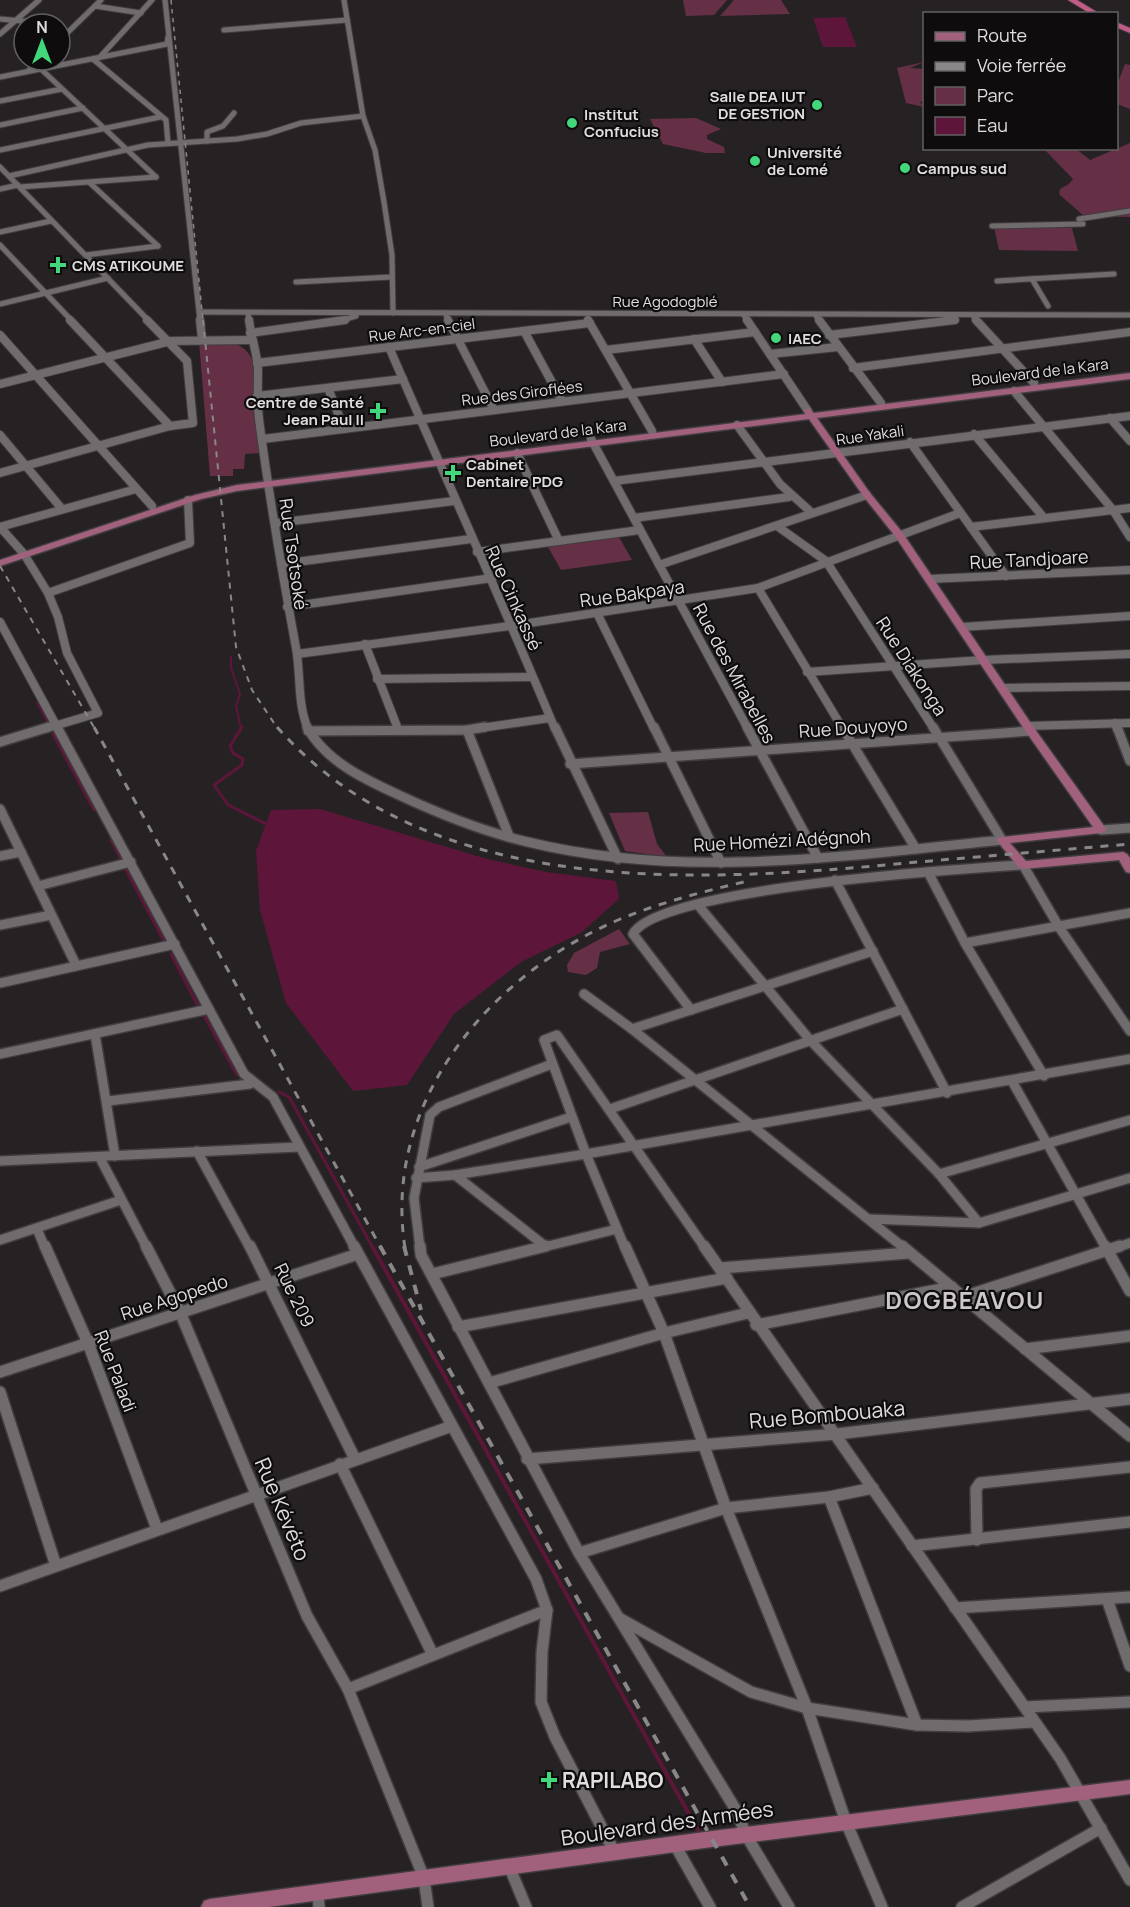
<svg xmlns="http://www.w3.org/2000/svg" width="1130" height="1907" font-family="Manrope,sans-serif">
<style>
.green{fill:#653046}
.water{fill:#5d1639}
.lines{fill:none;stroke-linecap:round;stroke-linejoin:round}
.stream-far2{stroke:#5d1639;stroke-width:2}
.stream-far1{stroke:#5d1639;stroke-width:3}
.stream{stroke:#5d1639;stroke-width:4}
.minor-far3-casing{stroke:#413d3f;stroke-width:7}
.minor-far2-casing{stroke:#413d3f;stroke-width:10}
.minor-far1-casing{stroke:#413d3f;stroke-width:12}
.minor-casing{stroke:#413d3f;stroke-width:14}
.major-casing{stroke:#413d3f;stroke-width:3}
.highway-casing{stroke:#413d3f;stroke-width:2}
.minor-far3{stroke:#706b6c;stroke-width:5}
.minor-far2{stroke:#706b6c;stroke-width:8}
.minor-far1{stroke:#706b6c;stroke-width:9}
.minor{stroke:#706b6c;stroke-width:11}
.major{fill:#a1617c;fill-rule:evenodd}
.highway{fill:#c25b87;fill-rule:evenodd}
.rail-far3{stroke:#8a8788;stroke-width:1.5;stroke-dasharray:4.5 4.5;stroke-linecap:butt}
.rail-far2{stroke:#8a8788;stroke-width:2;stroke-dasharray:6 6;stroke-linecap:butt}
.rail-far1{stroke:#8a8788;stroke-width:3;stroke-dasharray:8 8;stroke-linecap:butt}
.rail{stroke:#8a8788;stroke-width:4;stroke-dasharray:10 10;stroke-linecap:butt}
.poi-dot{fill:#43d77b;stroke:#0e0c0d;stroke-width:2}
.labels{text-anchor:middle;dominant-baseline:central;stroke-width:4.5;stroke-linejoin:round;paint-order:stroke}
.far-poi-label{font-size:15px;font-weight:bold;fill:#e0ddde;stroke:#0e0c0d;text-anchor:start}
.far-street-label{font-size:15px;fill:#e0ddde;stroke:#0e0c0d}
.street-label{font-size:18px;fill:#e0ddde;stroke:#0e0c0d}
.near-street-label{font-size:21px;fill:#e0ddde;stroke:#0e0c0d}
.near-poi-label{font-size:21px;font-weight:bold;fill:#e0ddde;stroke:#0e0c0d;text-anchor:start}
.district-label{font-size:24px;font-weight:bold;letter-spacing:1.5px;fill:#cec8ca;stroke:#0e0c0d}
</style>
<rect width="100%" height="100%" fill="#262224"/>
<g class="green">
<path d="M683 0H727L714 15 686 16Z"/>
<path d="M734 0H781L790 14 720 16Z"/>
<path d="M924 62 910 68 924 69V101L920 102 924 107 906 103 897 68Z"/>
<path d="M1125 64 1130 65V109L1117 104V85Z"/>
<path d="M696 118 721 129 707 135V139L724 147 725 153H706L663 144 650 119Z"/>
<path d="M1130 143V217L1084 216 1059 194 1060 189 1069 184 1073 179 1044 149H1076L1090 160Z"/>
<path d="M994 227 1072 228 1078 251 999 250Z"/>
<path d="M199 341C220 342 245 338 253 362L261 453 245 454 244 469H233V476H210Z"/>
<path d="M619 537 632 560 561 570 548 547Z"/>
<path d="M648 812 657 844 667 857 625 851 609 813Z"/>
<path d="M619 929 630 944 600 952 597 968 586 975 568 972 567 965 574 953Z"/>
</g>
<g class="water">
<path d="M845 17 857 47H823L813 18Z"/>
<path d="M320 809 487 859 546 872 616 881 619 899 582 932 521 962 454 1014 407 1085 353 1091 286 1003 260 910 256 851 271 810Z"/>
</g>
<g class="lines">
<g class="stream-far2">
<path d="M160 513 214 496"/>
<path d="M231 657V668L240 694 236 706 241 729"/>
<path d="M37 703 48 723"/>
</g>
<g class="stream-far1">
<path d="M242 727 230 746 233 753 243 759 242 765 214 785 228 805 266 824"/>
<path d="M53 734 94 810"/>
<path d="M111 840 122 861"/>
<path d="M125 868 165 943"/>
<path d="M171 954 199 1008"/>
<path d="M203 1014 237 1075"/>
<path d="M279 1092 289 1097 373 1248"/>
</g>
<path class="stream" d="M372 1246 699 1832"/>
<g class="minor-far3-casing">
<g id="minor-far3">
<path d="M165 0 200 321"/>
<path d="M344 0 363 116 375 150 384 202 392 255 393 313"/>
<path d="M95 6 141 13"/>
<path d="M0 19 55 24"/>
<path d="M224 30 347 20"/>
<path d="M0 34 39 0"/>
<path d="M60 40 101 0"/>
<path d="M100 57 152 0"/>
<path d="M93 59 166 120 168 143"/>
<path d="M41 69 156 177"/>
<path d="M28 71 40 60"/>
<path d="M0 77 167 44 168 37"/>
<path d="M0 101 62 89"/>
<path d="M0 125 83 108"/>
<path d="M207 141V132L223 126 234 113"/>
<path d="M0 150 160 117"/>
<path d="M0 167 149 321"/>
<path d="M9 176 148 145 237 139 267 134 301 123 363 116"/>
<path d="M90 183 158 246"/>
<path d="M20 187 156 177"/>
<path d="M0 189 18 185"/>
<path d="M1079 219 1130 211"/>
<path d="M992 226 1083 224"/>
<path d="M0 232 51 221"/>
<path d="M0 245 72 321"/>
<path d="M86 255 158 246"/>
<path d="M1032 279 1048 306"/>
<path d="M997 281 1114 274"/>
<path d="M296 282 391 277"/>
<path d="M0 304 108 278"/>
<path d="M200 312 1130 315"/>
<path d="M248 313 249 321"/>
<path d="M445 313 449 321"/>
<path d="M743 314 748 321"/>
<path d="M972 315 978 321"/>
<path d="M816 316 820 321"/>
<path d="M588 319 589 321"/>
<path d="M340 321 356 316"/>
<path d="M945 321 955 320"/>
</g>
</g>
<g class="minor-far2-casing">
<g id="minor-far2">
<path d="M70 320 170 426"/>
<path d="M200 320 202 339"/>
<path d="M249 320C251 336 257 353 258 369 258 386 257 402 259 419 269 496 282 572 296 648 301 675 297 703 308 729"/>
<path d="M448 320 494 410"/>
<path d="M588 320 652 431"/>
<path d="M747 320 808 411"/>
<path d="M819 320 881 403"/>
<path d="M976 320 1034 383"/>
<path d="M524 331 562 401"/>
<path d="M250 333 345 320"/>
<path d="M0 335 152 506"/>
<path d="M829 335 955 320"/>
<path d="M694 339 722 382"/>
<path d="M389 347C444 475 502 601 555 729"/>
<path d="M606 350 755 332"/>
<path d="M770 354 838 347"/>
<path d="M257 363 590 323"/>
<path d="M853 368 1130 332"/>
<path d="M0 384 171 341 250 340"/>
<path d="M328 388 344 429"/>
<path d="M1014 391 1113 510 1130 537"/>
<path d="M257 396 403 379"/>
<path d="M1110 418 1130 441"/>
<path d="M737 425 780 484 812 513"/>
<path d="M974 434 1044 518"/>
<path d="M0 435 62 509"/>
<path d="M263 439 784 374"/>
<path d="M591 439 748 729"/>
<path d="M910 442 1006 576"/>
<path d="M517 453 559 541"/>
<path d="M0 473 170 426 193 423 187 361 147 320"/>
<path d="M614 481 1130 416"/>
<path d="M634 518 789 497"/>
<path d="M276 523 454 501"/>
<path d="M777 526 826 561 934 729"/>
<path d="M0 527 24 554 48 593 58 617 67 653 98 713 44 729"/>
<path d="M0 527 136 489"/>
<path d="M971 527 1130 508"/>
<path d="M477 552 640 530"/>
<path d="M281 564 471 539"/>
<path d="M659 565 867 495"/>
<path d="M929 579 1130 570"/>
<path d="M758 588 843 729"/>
<path d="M48 593 190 543 188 500"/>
<path d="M287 607 492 578"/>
<path d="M597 613 654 729"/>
<path d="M0 622 58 729"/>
<path d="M962 627 1130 616"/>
<path d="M365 644 398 729"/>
<path d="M297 654 510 626 758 588 960 513"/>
<path d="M807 672 983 660 1130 654"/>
<path d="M377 679 532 677"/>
<path d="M1003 688 1130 686"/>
<path d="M1115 723 1117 729"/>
<path d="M1027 726 1130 723"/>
<path d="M474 729 550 718"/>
</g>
</g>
<g class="minor-far1-casing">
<g id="minor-far1">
<path d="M57 727 244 1074 273 1097 355 1248"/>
<path d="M307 727C326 762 366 780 401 796 442 815 484 832 528 842 682 880 847 856 1002 840L933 727"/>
<path d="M555 727 618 859"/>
<path d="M654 727 721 863"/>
<path d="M747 727 818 858"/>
<path d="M842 727 916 849"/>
<path d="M1117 727 1130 761"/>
<path d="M467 730 509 836"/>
<path d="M308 731 467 730 485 727"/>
<path d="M0 742 49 727"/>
<path d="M570 764 1031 731"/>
<path d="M0 809 76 965"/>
<path d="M1101 830 1130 828"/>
<path d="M0 856 21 852"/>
<path d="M928 872 965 943 1044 1076"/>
<path d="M835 880 947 1093"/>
<path d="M38 886 131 862"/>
<path d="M698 905 810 1040 939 1174 979 1223"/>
<path d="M0 925 51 915"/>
<path d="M965 943 1130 913"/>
<path d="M0 983 175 944"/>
<path d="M584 994 632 1029 904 1248"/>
<path d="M691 1010 633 934C657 888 963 869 1023 865L1059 927 1130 1031"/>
<path d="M632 1029 873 951"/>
<path d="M95 1034 115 1156"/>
<path d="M0 1054 209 1009"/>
<path d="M1012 1081 1106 1248"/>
<path d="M108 1101 250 1084"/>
<path d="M610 1109 903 1009"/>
<path d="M197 1151 250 1248"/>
<path d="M100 1158 147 1248"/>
<path d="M0 1161 299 1147"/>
<path d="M419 1167 571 1117"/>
<path d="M939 1174 1130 1120"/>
<path d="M455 1175 545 1246"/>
<path d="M416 1178 455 1175 586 1154 1130 1059"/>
<path d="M869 1219 979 1223 1130 1178"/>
<path d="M37 1229 45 1248"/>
<path d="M0 1240 121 1200"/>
<path d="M420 1248 414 1198 430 1115 439 1107 552 1064"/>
<path d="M540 1248 617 1229"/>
<path d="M625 1248 586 1154 544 1040 557 1035 705 1248"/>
<path d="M1115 1248 1130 1243"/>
</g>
</g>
<g class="minor-casing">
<g id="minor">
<path d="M45 1246 88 1343 157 1529"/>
<path d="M146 1246 180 1312 307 1616 348 1689 424 1878 428 1907"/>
<path d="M250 1246 355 1459"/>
<path d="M354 1246 536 1579 547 1610 542 1652 541 1702 555 1737 615 1853"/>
<path d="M420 1246 421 1255 579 1553 736 1810 746 1835 789 1907"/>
<path d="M625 1246 664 1333 726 1508 807 1708 846 1822 882 1907"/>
<path d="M704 1246 1060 1758 1130 1880"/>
<path d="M902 1246 1130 1436"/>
<path d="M1105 1246 1130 1291"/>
<path d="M721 1268 908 1253"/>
<path d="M432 1274 546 1246"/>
<path d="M963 1297 1120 1246"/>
<path d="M756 1325 952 1287"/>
<path d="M458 1327 727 1278"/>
<path d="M1025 1349 1130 1336"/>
<path d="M0 1372 358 1254"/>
<path d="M489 1383 664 1333 748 1313"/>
<path d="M0 1392 56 1566"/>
<path d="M527 1459 837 1434 1130 1399"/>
<path d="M340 1464 433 1655"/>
<path d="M829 1497 917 1725"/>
<path d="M977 1540 976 1489 980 1483 1130 1467"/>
<path d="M912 1546 1130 1522"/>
<path d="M579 1553 726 1508 829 1497 873 1488"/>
<path d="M0 1586 452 1426"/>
<path d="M1107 1599 1130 1666"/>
<path d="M955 1608 1130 1597"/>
<path d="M619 1618 751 1692 807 1708 917 1725 968 1726 1034 1722"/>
<path d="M348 1689 547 1610"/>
<path d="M1025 1707 1130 1702"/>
<path d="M675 1845 710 1907"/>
<path d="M509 1866 526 1907"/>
<path d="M318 1893 319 1907"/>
<path d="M962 1907 1101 1828"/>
</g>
</g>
<g class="major-casing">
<g id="major">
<path d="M1130 373V379L817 418 870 493 902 532 1032 725 1107 830 1101 833 1010 843 1026 861 1123 852 1127 854 1130 858V873L1126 872 1119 860 1023 869 1019 868 998 842 996 840 998 838 1002 837 1093 827 1022 726 895 536 864 497 809 419 237 491 201 499 0 566V560L195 495 237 485 806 414 804 411 808 408 814 413Z"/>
<path d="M1130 1780V1794L712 1847 269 1907H201L204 1901 210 1899 712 1831Z"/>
</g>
</g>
<g class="highway-casing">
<g id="highway">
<path d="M1068 0H1077L1100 14H1091Z"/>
<path d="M1116 22 1130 28V33L1116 27Z"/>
</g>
</g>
<use href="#minor-far3" class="minor-far3"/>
<use href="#minor-far2" class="minor-far2"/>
<use href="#minor-far1" class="minor-far1"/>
<use href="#minor" class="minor"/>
<use href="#major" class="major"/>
<use href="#highway" class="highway"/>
<path class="rail-far3" d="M171 0 203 321"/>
<g class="rail-far2">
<path d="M203 320 236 647 252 690 278 729"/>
<path d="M0 566 95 729"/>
</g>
<g class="rail-far1">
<path d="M94 727 381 1248"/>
<path d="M277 727C432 903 707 882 918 862 988 856 1059 850 1130 844"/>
<path d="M405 1248C382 1102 490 975 618 920 659 903 701 892 744 882"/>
</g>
<g class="rail">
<path d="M380 1246 750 1907"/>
<path d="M404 1246 421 1310"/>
</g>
</g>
<g class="poi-dot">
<circle cx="817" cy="105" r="6"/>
<circle cx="572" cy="123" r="6"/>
<circle cx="755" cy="161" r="6"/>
<circle cx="905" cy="168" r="6"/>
<path d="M55 256h6v6h6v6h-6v6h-6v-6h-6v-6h6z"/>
<circle cx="776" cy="338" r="6"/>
<path d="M375 402h6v6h6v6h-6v6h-6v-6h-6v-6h6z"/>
<path d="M450 464h6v6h6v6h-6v6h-6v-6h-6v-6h6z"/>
<path d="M546 1771h6v6h6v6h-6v6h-6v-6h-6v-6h6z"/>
</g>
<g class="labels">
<g class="far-poi-label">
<text x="805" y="96" text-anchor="end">Salle DEA IUT<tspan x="805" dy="17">DE GESTION</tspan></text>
<text x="584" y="114">Institut<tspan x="584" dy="17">Confucius</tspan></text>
<text x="767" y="152">Université<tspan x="767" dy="17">de Lomé</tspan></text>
<text x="917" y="168">Campus sud</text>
<text x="72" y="265">CMS ATIKOUME</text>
<text x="788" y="338">IAEC</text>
<text x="364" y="402" text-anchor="end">Centre de Santé<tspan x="364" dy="17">Jean Paul II</tspan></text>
<text x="466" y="464">Cabinet<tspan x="466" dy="17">Dentaire PDG</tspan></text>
</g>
<g class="far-street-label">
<text x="665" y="301">Rue Agodogblé</text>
<text transform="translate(422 330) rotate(-7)">Rue Arc-en-ciel</text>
<text transform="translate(1040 372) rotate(-7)">Boulevard de la Kara</text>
<text transform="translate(522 393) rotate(-7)">Rue des Giroflées</text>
<text transform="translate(558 433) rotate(-7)">Boulevard de la Kara</text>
<text transform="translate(870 435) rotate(-8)">Rue Yakali</text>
</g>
<g class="street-label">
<text transform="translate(294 554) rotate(82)">Rue Tsotsoké</text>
<text transform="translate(1029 559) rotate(-3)">Rue Tandjoare</text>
<text transform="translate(632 593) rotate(-8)">Rue Bakpaya</text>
<text transform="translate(514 598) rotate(66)">Rue Cinkassé</text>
<text transform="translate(912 666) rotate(57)">Rue Diakonga</text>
<text transform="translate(735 673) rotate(62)">Rue des Mirabelles</text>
<text transform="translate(853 727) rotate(-4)">Rue Douyoyo</text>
<text transform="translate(782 840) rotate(-3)">Rue Homézi Adégnoh</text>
<text transform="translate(295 1295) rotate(64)">Rue 209</text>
<text transform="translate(174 1297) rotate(-18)">Rue Agopedo</text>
<text transform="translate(116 1371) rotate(69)">Rue Paladi</text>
</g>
<g class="near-street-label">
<text transform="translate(827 1414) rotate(-5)">Rue Bombouaka</text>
<text transform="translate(283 1509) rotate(67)">Rue Kévéto</text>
<text transform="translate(667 1823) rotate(-8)">Boulevard des Armées</text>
</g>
<g class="near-poi-label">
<text x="562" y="1780">RAPILABO</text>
</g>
<g class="district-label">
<text x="965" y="1299">DOGBÉAVOU</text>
</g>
</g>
<rect x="923" y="12" width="195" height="138" fill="#0e0c0d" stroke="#626061" stroke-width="1.5"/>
<rect x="935" y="32" width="30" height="9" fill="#a1617c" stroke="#626061" stroke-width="1.5"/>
<text x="977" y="42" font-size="18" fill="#e0ddde">Route</text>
<rect x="935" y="62" width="30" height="9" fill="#8a8788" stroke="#626061" stroke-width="1.5"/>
<text x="977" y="72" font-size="18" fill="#e0ddde">Voie ferrée</text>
<rect x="935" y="87" width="30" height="18" fill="#653046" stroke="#626061" stroke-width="1.5"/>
<text x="977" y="102" font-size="18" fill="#e0ddde">Parc</text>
<rect x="935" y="117" width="30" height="18" fill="#5d1639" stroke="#626061" stroke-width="1.5"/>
<text x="977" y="132" font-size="18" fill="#e0ddde">Eau</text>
<g transform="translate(42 42)"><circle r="28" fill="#0e0c0d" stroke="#626061" stroke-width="1.5"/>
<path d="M0-4.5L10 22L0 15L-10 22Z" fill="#43d77b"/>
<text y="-9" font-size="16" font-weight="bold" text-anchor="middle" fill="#e0ddde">N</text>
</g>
</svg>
